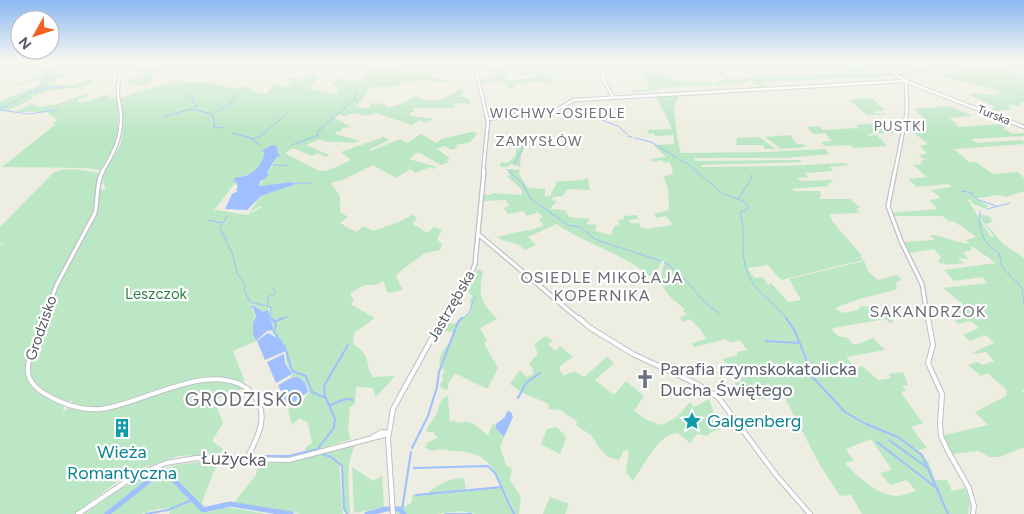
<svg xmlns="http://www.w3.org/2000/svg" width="1024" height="514" font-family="Figtree,sans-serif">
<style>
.green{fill:#bce7c5;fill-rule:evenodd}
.water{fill:#9fbfff}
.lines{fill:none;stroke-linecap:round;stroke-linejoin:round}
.stream-far1{stroke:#9fbfff;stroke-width:1}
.stream{stroke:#9fbfff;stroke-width:2}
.river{stroke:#9fbfff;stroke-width:5}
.secondary-far2-casing{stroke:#bebfc7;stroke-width:4.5}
.secondary-far1-casing{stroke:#bebfc7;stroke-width:5.5}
.secondary-casing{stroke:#bebfc7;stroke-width:6}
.secondary-far2{stroke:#fff;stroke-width:2.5}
.secondary-far1{stroke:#fff;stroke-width:3}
.secondary{stroke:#fff;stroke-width:4}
.labels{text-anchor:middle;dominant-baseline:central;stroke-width:4.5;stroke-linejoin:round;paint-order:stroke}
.far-street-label{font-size:12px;fill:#595b63;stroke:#fff}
.far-neighbourhood-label{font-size:14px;letter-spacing:1px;fill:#6a6d75;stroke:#fff}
.park-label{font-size:15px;fill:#2f8447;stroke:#fff}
.street-label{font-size:15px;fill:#595b63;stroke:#fff}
.neighbourhood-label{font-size:16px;letter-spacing:1px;fill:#6a6d75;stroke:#fff}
.near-worship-label{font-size:18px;fill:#5b616d;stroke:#fff;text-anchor:start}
.near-culture-label{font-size:18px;fill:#0d838f;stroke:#fff;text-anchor:start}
.near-street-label{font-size:18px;fill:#595b63;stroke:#fff}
.near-neighbourhood-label{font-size:19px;letter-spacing:1px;fill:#6a6d75;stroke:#fff}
</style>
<rect width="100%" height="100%" fill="#edede1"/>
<g class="green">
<path d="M49 61H56L55 62 66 65 79 61H97C90 63 85 61 77 63 69 65 61 69 54 73L60 74 77 68 80 70 58 78 53 84 72 85 92 79 94 82 74 89 71 88 48 91 32 97V99L5 112 0 110V101L40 85V81L44 77 15 87 13 85 43 75 35 72 50 67 47 63Z"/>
<path d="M163 61H201L200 68 207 73 199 69 186 74 183 72 192 69 190 65 185 62 159 72 151 77 149 85 137 86 134 83 130 84 128 81 151 72 137 73 135 71 155 66V63Z"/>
<path d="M498 61H516L517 62 512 63 514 66 526 64 528 66H525L527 68 506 71 507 73 503 75 508 81 541 76 539 74 522 76 520 74V71L533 70 535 72 553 70 554 72 542 74 543 76 556 75 558 77 551 79 554 84 547 85 545 81 514 85 515 88 509 89 505 83H482L480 79H493L494 77H500L497 72H488L486 63H498Z"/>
<path d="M641 61H652L656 63 682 61 684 64 656 66 653 69C669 83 690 82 710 81L713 85 659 88 660 90 633 92 631 90 651 89 640 69Z"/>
<path d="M831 61H870L878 65 874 67 880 71 853 73H893L898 76 762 82 767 88 762 89 750 80H747V83L716 85 714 82 726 80 712 64H717L723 70 724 76C738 84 759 74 775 76L778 73 786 76 850 73Z"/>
<path d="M912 61H934L930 62 929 66 936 69 928 73 901 75 898 73 918 69 913 67 916 65Z"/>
<path d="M361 63 375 66 379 64 386 68 408 73 439 71 434 72 429 77 452 81 451 83 417 80 412 84 407 82H400L402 85C387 89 380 83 365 92L366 95 355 107 369 108 372 103 383 104 389 108 404 103 416 95C424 105 451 99 458 89H463L462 97 468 98 470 104 454 103 453 106 458 108H413L414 112 409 113 411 116 433 119 426 123 419 120 412 125 376 113 365 116 354 113 345 116 337 114 333 117 351 127 342 128 340 132 336 131 335 134 360 141C351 144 348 142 340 142 332 141 328 144 320 139L306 145 329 155 326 157 318 153 312 156 293 148 285 153C291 156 318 171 321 171 331 171 342 164 351 160L341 152 384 137 389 140 369 150 371 151 400 139 407 143 421 134 436 143 441 139 472 132 477 133C469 145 470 142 456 145L457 148 452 150 444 146 437 149 450 158 446 160 449 162 441 165 418 152 409 159 437 167 433 169 430 167 415 173 410 169 396 178 373 165 345 179 331 183 340 196V212L348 217 340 223 356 232 364 226 373 231 399 222 418 212 413 215 417 218 413 224 427 233 434 227 442 230 437 239 442 244 440 250 425 253 398 273 396 277 403 290 388 293 383 281 375 285H365L350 293 354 301 350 304 375 318 354 333 353 344C374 358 363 363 373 377L395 376 377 396H375L373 388 356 387 355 404 347 409H350L348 431 351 439 306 453 305 448 312 443 308 423 300 418 292 425 288 409 304 399 309 393 305 383 291 378 292 374 286 362V353L282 343 272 332 269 309 263 312 253 304 248 307H252L255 317 253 333 256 341 233 351 245 382C227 379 209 376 191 380 152 388 112 418 72 404V401L67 402C57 398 40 392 33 382 24 371 43 328 48 314L52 310 50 308C54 298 56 287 61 278 74 250 99 221 99 190L107 189 105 188 104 183 100 184C103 169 111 161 118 149 126 136 122 112 120 98L177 80 178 82H213L217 85 238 89 244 86 253 88 250 91 267 94 272 84 287 87 291 84 285 80 287 78 301 79 309 73 319 77 310 89 331 94 339 92 336 90 339 87 332 85 341 78 357 82 365 77V71L357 67ZM270 146 277 147 278 154 280 155 276 158 273 165 259 186 294 182 296 184 261 196 249 213 260 206 262 207 247 215 216 210 213 212 234 184 238 186 237 183 233 181 235 178C248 177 264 167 264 152L261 151Z"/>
<path d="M959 64 975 70 977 69 970 66 978 64 983 66 981 68 993 70 988 68 990 66 1008 70 1013 74 1011 71 1024 76V102H1022L1019 106 1008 104 1012 110C1001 109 991 114 981 109L988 110 995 107 968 94C980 92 988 96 1000 94L997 90 939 76H947L943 74 945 73 959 74 958 73 961 72 952 68Z"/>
<path d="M87 94 90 95 77 100 81 103 109 94V98L118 97C119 131 119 142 101 171L88 168 2 167 56 124 53 123 57 120 46 112H15L32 103 37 107 54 105Z"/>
<path d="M681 94 674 105 677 138 681 153 767 152 825 149 830 154 785 158H694L696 161 800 160 802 162 702 165V167L786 166 843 163 848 165 829 167 834 171 805 173 808 177 797 178 801 181 831 180 833 181 827 184 828 186 792 189 794 191H819L822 196 819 197 820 199H850L861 208H856L860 213 829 214C830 221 855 247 863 257L859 255 863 260 781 280 768 265 748 268 754 278 763 277 768 285 771 283 788 302 801 300 789 279 864 261 868 271 878 280 897 275 902 280 896 282 897 289 895 290 859 299 835 308 842 313 858 310 861 306 870 307 871 313 883 311 894 322 890 323 885 319 833 328 832 330 838 336 848 338 851 343 856 345 873 338 885 350 846 357 856 368 862 366 878 380 891 378 889 374 903 372 908 385 902 386 906 391 901 393 923 423 911 427 927 448 918 450 929 463 935 480H947L952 491 965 488 970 502 968 514H862L851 495 840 496 820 465 784 397 757 399 751 389 738 390 735 383 741 382V378L746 376 739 366 728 368 723 359 738 355 737 352 747 350 740 340 730 343 726 339 694 347 692 343 706 339 701 330 690 319 682 322 680 317 687 314 683 311 685 309C666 294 655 286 665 261L663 260 657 270V283C630 255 587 245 556 224L528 237 536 245 525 250C513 239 505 244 497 237L527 230 529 231 544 225 539 220 542 217 538 212 527 216 523 211 508 214 504 208 509 206 506 200 484 201V195H491L492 193 522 195 521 189 507 176 511 175 506 169 520 170 519 174 528 188 545 189V196H550L557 182 588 179 590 190 567 189 563 196 554 197 551 200 557 201 550 209 565 210 569 217 590 219 586 224 597 225 595 231 611 235 614 226 620 224 618 220 624 219V216L637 215 638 219 629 220 630 223H639L640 227 646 229 673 225 666 216 657 218 654 214 669 210 668 188 663 176 671 175 673 170 669 162 664 163 662 160 653 162 651 159 666 157 654 145 674 144V135L655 136 654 133 649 134 647 130 672 129 656 96ZM871 439 892 470 880 473 890 485 907 480 916 491C910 492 903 496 897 496 878 496 857 476 845 463L854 461 846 449Z"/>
<path d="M871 98 885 110 873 112 874 113H885L887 114 867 115 849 100Z"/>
<path d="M950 106C956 110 965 111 972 116L950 118 958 127 1002 124 1006 127 1003 128 1013 134 1024 133V136L971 139 976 143 1023 140 1024 144 954 149 969 162H976L993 174 1018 172 1024 178V191L1006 197 998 195 973 199 981 201 988 206 986 209 973 204 970 199 968 200 991 237H994L981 219 980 214 990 217 992 222 986 224 1004 245 1024 258V390L1022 391 1024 393V447L999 457H989L978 451 952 454 944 441 940 428 942 426 944 435 988 425 975 412 1006 396 1007 390 987 373 981 376 968 365 977 362 983 365 994 361 986 352 974 354 972 353 994 343 986 335 970 341 963 335 979 328 971 321 958 324 951 315 958 312 953 307 959 306 965 308 966 307 943 288 987 283 983 277 954 281 944 270 996 263 973 247H971L972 250 963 252 968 259 958 258 964 263C955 264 946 266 938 262L941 257 934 249 908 253 904 242 934 240 930 235C945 235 955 244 969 243L966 240 974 238 975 236 955 222 948 221 943 216H892L891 213 937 209 929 200 941 198 931 190 952 187 948 184 917 187 908 179 927 177 913 165 923 164 920 161 925 160 918 155 927 154 920 146 928 144 913 132 926 131 915 122 926 121 915 109Z"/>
<path d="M880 123 883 126H881L889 131 902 130 901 132 867 134 870 136 877 135 887 146 853 148 851 145 824 146 821 142 832 141 825 133 813 134 807 127 819 126 822 130 859 128 855 125Z"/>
<path d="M790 135 797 144H803L806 147 781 149 765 137Z"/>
<path d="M759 137 776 149H765L763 145H736L737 138Z"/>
<path d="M522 142H530L528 148H524L521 155 520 167 511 164 507 167H500L501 162 507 163 515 157 517 144 525 143Z"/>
<path d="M74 169 100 173 96 187 95 207 56 282 26 363C23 388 47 395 64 406L63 412 69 407C76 409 84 411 92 411 141 412 193 362 244 388L214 400 223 423 212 441 223 449 221 454 178 456 143 468 117 482 74 514H0V246L6 241 0 244V227L53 173 61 170Z"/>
<path d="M478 269 483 272C478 295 480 301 497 319L480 328 487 340 484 343 498 368 487 389 455 373 448 384V390L441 388 440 384 443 381 442 376 445 371 440 367C436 352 452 346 453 332L441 331 447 324 456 323 471 311 470 301 472 296 467 290Z"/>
<path d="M546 336 553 341 548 344 555 351 560 346 573 357 560 366V371L564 376C573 370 575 371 584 377L607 357 614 363 595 380 614 395 626 381 644 396 634 411 647 420 662 425 677 417 690 402 694 407 709 399 720 430 711 432 707 436 697 434 690 443 678 433C657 434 644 466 633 481L626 472 629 451 624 450 619 460 608 457 599 448 592 436 576 425 577 421 560 410 549 409 548 404 521 392 510 384 520 370 527 377 533 374V369L529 363 538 354 534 344Z"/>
<path d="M448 396 450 422 454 420 458 423C472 418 478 428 488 435L493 424 497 425 496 429 504 437 500 447 506 465 512 468 510 480 521 497 519 514H514C513 506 508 497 504 489 491 463 485 452 454 451 444 450 442 448 432 451L425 448 428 442 438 438 433 432H427L426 430C429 424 435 418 437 412 440 405 439 399 448 396Z"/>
<path d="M556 427 564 434 566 439 560 454 541 444 547 429Z"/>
<path d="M356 445C344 460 350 495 350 514L344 512 342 466 339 463 343 514H301L233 504 256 475 258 465 263 463 288 462 320 454 330 457 324 453Z"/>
<path d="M200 462H216L217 464 202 502 208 512 220 509V507L222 508 226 507 267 514H169L170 508 158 509 141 514H84C125 486 149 466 200 462Z"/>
<path d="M352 467 373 481 382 476 384 507 354 513Z"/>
<path d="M464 478 466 491 502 487 514 514H476L459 511 438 514H397L396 511 400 506 405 507 412 502V495L431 494 429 492C440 483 449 479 464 478Z"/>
<path d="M550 497 569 504 565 514H543Z"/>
</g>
<g class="water">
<path d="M272 145 277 146 278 154 281 155 276 158 267 173 269 175 260 182 259 186 292 182 296 184 261 196 247 210 225 209 232 194 238 191 236 190 238 186 237 183 233 181 235 177C248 179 264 166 264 152L261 151Z"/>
<path d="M253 305 263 312 268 310 273 328V330L267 331 256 341 253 334V323L256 317 253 307 248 308Z"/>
<path d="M268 333 279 339 286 351 265 360 257 341Z"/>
<path d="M284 354 285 363 292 374 276 383 267 362Z"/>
<path d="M298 377 305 383 308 392 288 407 278 385 291 378Z"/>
<path d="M507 411 511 412 513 417 504 437 496 429V424L505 417Z"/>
</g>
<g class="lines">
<g class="stream-far1">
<path d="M54 61 53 64 57 69"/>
<path d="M476 61H480"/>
<path d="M35 92 46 88 66 87"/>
<path d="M191 96 193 97 192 101 196 104 195 108"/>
<path d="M0 109 38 89 52 72 57 69 82 61"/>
<path d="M0 110 29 114 58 110"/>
<path d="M217 111 230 104 237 94"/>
<path d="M163 117 191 109 212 114 215 125 213 127 223 128"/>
<path d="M599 119 618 126 627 134"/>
<path d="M275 124 286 114"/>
<path d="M232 133 251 138 260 145"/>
<path d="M628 136 632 137"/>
<path d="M635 138 651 142 677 158"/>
<path d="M252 139 259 137 274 125"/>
<path d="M292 145 319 135 317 132 355 99 356 92"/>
<path d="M679 160 688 164 721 192"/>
<path d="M273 165H277"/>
<path d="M278 165 287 166"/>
<path d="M514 165 524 145"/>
<path d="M512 169 509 172 522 183 531 199 568 225 580 227 593 238 600 241 661 261"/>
<path d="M295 183H311"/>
<path d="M743 191 751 179V175"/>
<path d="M962 191 972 193 976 199 996 206"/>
<path d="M722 193 743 201 748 205V209L740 212 743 228"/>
<path d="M739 198 743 192"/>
<path d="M987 209 1010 203"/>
<path d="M980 211C978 228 983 245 999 253L1002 267 1022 288 1024 305"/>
<path d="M208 220 222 223"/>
<path d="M220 228 227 216"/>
<path d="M743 229C743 254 741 271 760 292 769 301 780 308 787 320"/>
<path d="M220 230 232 253 238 275 245 284 244 289 250 302 271 307 270 316 272 320"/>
<path d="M223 232 227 240"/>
<path d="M664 262C687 275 697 300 719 313"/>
<path d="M272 287 276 293"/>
<path d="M268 305V297L275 294"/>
<path d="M280 320 289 316"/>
<path d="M461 320 469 313 475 297"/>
</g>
<g class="stream">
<path d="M272 318 276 325 274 332"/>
<path d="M786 318 795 331 806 359 807 371 845 412 866 424 898 437 922 455 948 514"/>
<path d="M274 322 283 318"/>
<path d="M274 332 285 347 292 371 306 376 312 392 326 398 335 419 334 428 319 447 320 450"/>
<path d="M766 341 800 343"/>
<path d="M325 397 324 386 348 345"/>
<path d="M518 398 526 383 540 373"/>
<path d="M330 405 346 399 353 400"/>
<path d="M889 440 929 469"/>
<path d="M877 442 938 489"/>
<path d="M412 448 428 416 437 387 439 372 458 322 462 318"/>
<path d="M322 454 331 457 342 466 344 508 347 514"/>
<path d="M252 456H289L317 449"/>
<path d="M414 468 488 466 495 473 514 514"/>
<path d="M416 495 502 487"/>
<path d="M402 510 411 452"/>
<path d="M146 514 168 510 192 500"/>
<path d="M445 514H471"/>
</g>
<g class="river">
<path d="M107 514 155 476 166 472 203 510 230 504 291 514"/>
<path d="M367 514 386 509H399L404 514"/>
</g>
<g class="secondary-far2-casing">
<g id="secondary-far2">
<path d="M474 61 488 122 483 172"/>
<path d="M605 61 603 79 613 97"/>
<path d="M872 61 910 83 1024 127"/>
<path d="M488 119 558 109 574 100 905 81"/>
<path d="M102 172C114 153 122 137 121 114 120 105 117 96 118 87 119 73 124 76 117 61"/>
<path d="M895 172 907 111 906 81"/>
</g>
</g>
<g class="secondary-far1-casing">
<g id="secondary-far1">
<path d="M895 171 888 206 901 241 922 284 928 320"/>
<path d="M478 234 580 320"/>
<path d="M44 320 56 286 95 213C98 200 96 182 103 171"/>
<path d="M443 320 468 283 475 264 484 171"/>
</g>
</g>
<g class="secondary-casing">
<g id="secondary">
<path d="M45 318C40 332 26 359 28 372 29 383 38 390 47 395 63 404 82 411 101 409 142 405 217 355 253 394 271 414 257 439 246 460"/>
<path d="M579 318 589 327 633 354 697 384 718 397 776 475 810 514"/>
<path d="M928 318 933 345 928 363 942 394 940 423 941 436 948 451 969 488 974 506 973 514"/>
<path d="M373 437 382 432 387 433"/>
<path d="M78 514 133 477 166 463 196 458 289 460 388 434"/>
<path d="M393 514 388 439 393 409 443 318"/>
</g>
</g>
<use href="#secondary-far2" class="secondary-far2"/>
<use href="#secondary-far1" class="secondary-far1"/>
<use href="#secondary" class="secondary"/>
</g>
<linearGradient id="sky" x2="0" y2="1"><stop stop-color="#8bb8f1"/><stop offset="0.46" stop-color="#f7f7f2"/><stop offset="1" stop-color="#f7f7f2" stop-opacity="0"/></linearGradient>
<rect width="1024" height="133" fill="url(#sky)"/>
<defs>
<g id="church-bare" transform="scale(1.5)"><path d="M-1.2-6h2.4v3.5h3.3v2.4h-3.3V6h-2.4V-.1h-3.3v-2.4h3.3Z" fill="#6b7280" stroke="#fff" stroke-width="2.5" paint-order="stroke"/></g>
<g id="sight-bare" transform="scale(1.5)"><path d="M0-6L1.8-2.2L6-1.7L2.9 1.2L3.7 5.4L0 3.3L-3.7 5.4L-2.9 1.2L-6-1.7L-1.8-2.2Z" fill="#0f9aa8" stroke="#fff" stroke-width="2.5" paint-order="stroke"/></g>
<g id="building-bare" transform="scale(1.5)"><path d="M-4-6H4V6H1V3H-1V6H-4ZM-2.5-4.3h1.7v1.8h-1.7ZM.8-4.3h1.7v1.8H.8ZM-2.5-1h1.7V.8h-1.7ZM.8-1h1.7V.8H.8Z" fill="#0f9aa8" stroke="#fff" stroke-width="2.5" paint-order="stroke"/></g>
</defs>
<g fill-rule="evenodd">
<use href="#church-bare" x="645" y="379"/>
<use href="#sight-bare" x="692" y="421"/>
<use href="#building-bare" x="122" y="428"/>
</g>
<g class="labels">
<g class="far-street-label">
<text transform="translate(994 115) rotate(21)">Turska</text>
</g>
<g class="far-neighbourhood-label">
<text x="558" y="113">WICHWY-OSIEDLE</text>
<text x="900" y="126">PUSTKI</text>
<text x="539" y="141">ZAMYSŁÓW</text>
</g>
<g class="park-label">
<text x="156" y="294">Leszczok</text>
</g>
<g class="street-label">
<text transform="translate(451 306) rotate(-60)">Jastrzębska</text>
<text transform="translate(41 328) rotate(-71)">Grodzisko</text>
</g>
<g class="neighbourhood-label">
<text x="602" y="277">OSIEDLE MIKOŁAJA<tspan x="602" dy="18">KOPERNIKA</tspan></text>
<text x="928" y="311">SAKANDRZOK</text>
</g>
<g class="near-worship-label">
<text x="660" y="369">Parafia rzymskokatolicka<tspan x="660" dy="21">Ducha Świętego</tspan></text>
</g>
<g class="near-culture-label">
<text x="707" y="421">Galgenberg</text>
<text x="122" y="452" text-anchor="middle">Wieża<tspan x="122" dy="21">Romantyczna</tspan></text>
</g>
<g class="near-street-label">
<text transform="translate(234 459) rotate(2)">Łużycka</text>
</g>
<g class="near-neighbourhood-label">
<text x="244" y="399">GRODZISKO</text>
</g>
</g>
<g transform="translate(35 35) rotate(230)"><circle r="24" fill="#ffffff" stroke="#bdbdc1"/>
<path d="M0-4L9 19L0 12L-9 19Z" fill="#f16223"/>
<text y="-8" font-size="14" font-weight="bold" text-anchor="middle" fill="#595b63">N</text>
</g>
</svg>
